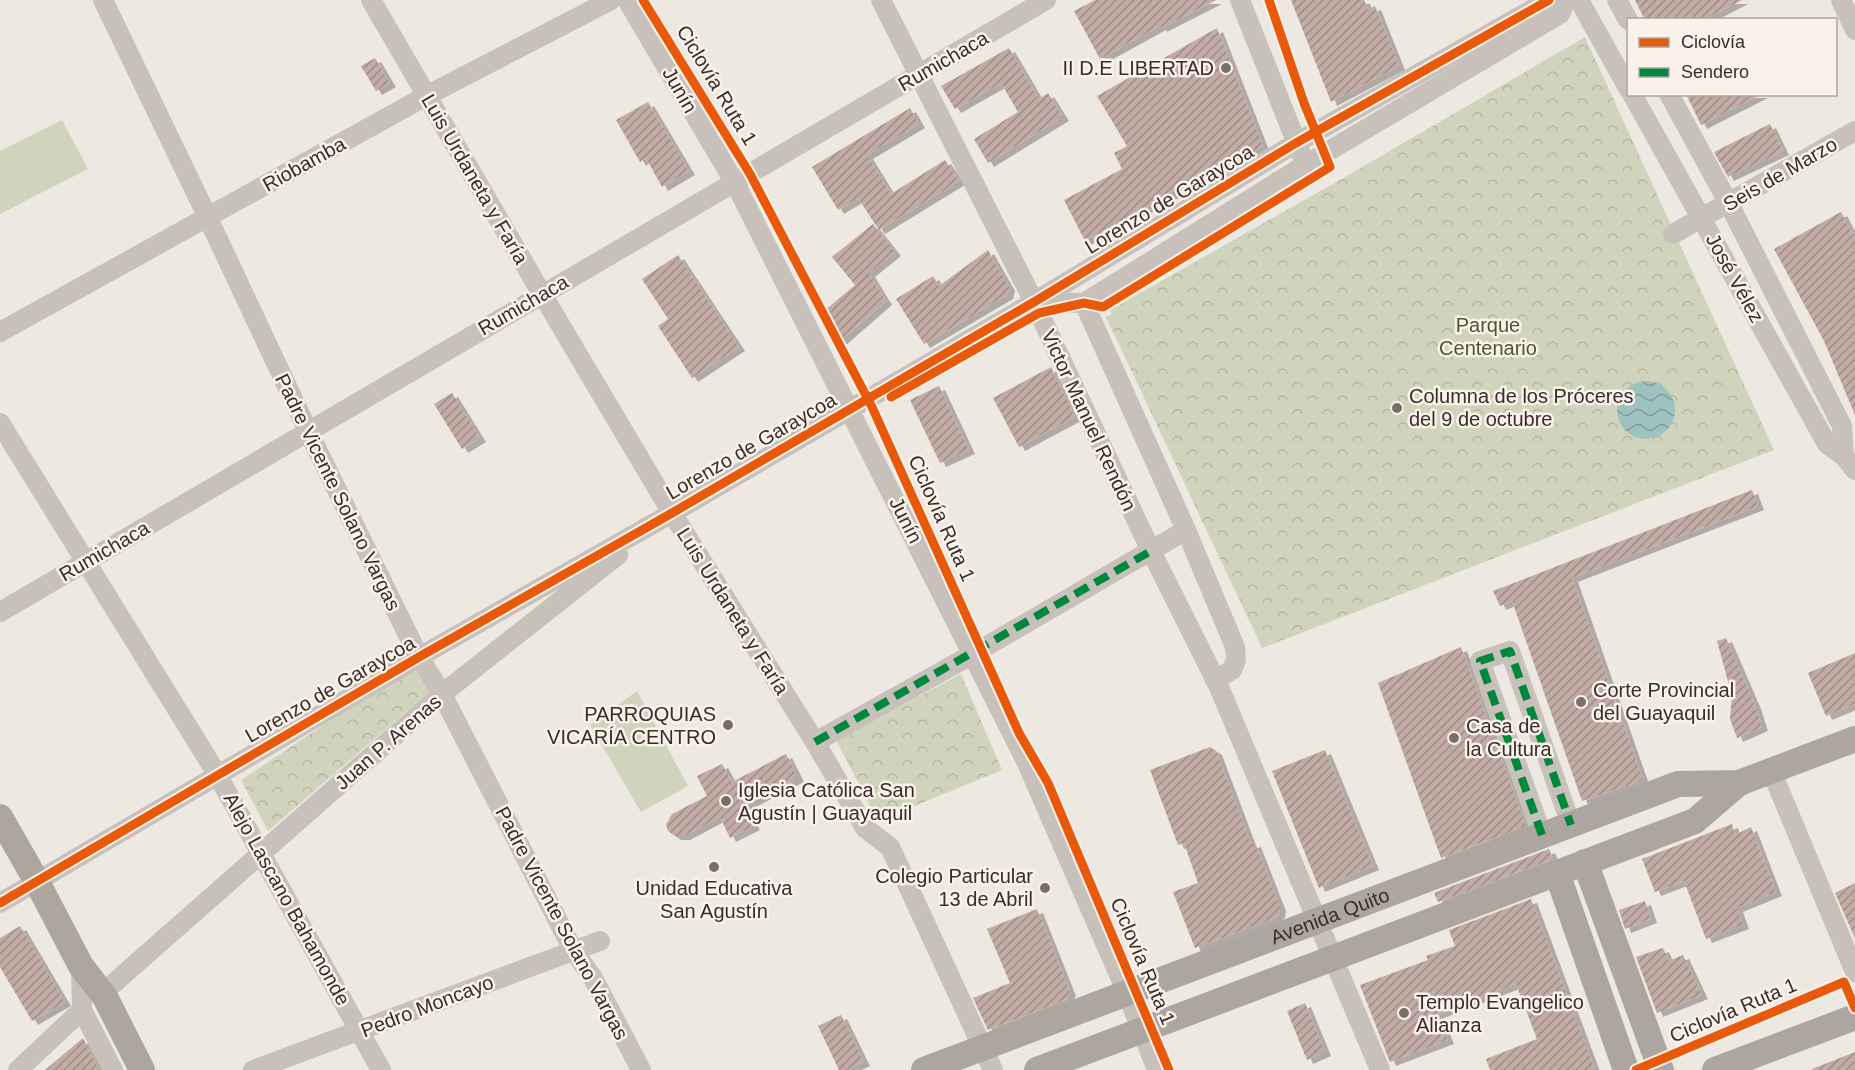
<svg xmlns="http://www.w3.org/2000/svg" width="1855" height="1070" font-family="Helvetica,sans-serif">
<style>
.forest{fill:url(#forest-crowns)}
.pitch{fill:#d1d4bc}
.water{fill:url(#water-waves)}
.building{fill:url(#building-hatch);filter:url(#shadow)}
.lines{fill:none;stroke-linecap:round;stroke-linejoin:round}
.minor{stroke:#c8c0bb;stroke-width:20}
.major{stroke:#ada5a0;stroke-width:26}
.quiet{stroke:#00873e;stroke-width:8;stroke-dasharray:15 8;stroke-linecap:butt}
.cycleway-casing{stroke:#faf2ea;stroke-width:13}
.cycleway{stroke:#e8590c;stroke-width:9}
.poi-dot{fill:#786e6a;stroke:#faf2ea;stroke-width:2}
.labels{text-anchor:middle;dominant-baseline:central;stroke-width:5;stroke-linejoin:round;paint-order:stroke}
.street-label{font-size:20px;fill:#392d29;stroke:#faf2ea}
.poi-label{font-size:20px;fill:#392d29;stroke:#faf2ea;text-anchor:start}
.park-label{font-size:20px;fill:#4b572c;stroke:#faf2ea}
</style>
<defs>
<pattern id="forest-crowns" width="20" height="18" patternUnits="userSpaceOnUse" patternTransform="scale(1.5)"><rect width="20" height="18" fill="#d1d4bc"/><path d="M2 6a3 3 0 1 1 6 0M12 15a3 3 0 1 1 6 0" fill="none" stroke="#b4b6a2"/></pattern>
<pattern id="water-waves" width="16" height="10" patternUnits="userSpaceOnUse" patternTransform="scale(1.5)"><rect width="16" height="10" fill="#9ec2bf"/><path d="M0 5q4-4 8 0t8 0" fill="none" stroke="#829e9b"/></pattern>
<pattern id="building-hatch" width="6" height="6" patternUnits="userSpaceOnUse" patternTransform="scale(1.5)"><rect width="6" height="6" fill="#c2aba4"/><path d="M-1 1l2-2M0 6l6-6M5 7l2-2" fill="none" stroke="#9f8c86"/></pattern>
<filter id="shadow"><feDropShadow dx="6" dy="4" stdDeviation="0" flood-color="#0004"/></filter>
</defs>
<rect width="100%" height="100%" fill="#eee8e3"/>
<g class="forest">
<path d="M1585 37 1774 450 1262 648 1106 317 1112 314 1110 310 1345 177Z"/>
<path d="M412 666 429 692 268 831 241 780Z"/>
<path d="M961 674 1002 770 878 821 836 740Z"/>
</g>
<g class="pitch">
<path d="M62 120 88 169 0 214V151Z"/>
<path d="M637 691 688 786 641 812 590 725Z"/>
</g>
<circle class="water" cx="1646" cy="410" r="29"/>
<g class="building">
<path d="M1095 0H1216L1161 28 1160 26 1100 59 1074 11Z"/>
<path d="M1291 0H1364L1368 9 1375 6 1399 66 1331 102Z"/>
<path d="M1635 0H1742L1704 20H1645Z"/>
<path d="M1217 28 1263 146 1085 241 1064 200 1122 169 1114 153 1127 146 1097 96Z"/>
<path d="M1009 48 1039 99 1048 93 1063 117 988 163 974 139 1018 112 1001 83 955 109 941 86Z"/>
<path d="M375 58 390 83 376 91 361 66Z"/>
<path d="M1686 94H1762L1701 125Z"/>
<path d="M648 102 689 171 662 187 646 158 640 162 616 120Z"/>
<path d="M910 108 919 124 867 155 891 194 945 160 959 181 879 230 858 198 838 210 812 167Z"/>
<path d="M1770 124 1783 151 1728 177 1714 152Z"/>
<path d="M1841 212 1855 238V415L1824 341 1774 249Z"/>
<path d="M873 224 895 252 869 273 886 301 839 342 823 312 855 285 832 257Z"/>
<path d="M988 250 1009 287 1007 295 924 344 896 299 933 276 939 286Z"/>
<path d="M678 255 739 347 692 378 658 326 668 319 642 279Z"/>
<path d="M1051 367 1075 417 1019 447 993 398Z"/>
<path d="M939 386 969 450 940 463 910 400Z"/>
<path d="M452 393 480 438 462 449 434 404Z"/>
<path d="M1752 490 1758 506 1572 578 1643 780 1582 801 1512 601 1500 606 1493 591Z"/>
<path d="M1726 638 1755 705 1762 727 1737 738 1730 719 1732 696 1717 641Z"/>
<path d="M1461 647 1526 826 1441 858 1378 683Z"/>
<path d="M1855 653V704L1826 716 1808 673Z"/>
<path d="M1210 747 1216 751 1251 844 1255 843 1280 907 1279 914 1273 919 1195 948 1173 892 1198 883 1184 843 1178 845 1150 770Z"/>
<path d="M1325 750 1373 866 1319 888 1272 771Z"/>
<path d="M786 754 798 778 744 806 754 826 730 838 720 817 684 836H675L668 831 666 825 672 814 707 796 697 776 722 764 732 782Z"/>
<path d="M1732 824 1735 835 1751 827 1776 892 1737 908 1743 925 1706 939 1684 881 1655 892 1642 859Z"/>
<path d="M1549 849 1553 859 1438 902 1434 893Z"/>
<path d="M1855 883V938L1835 893Z"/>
<path d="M1531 899 1595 1070H1490L1486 1059 1537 1039 1516 984 1438 1014 1448 1040 1390 1062 1360 985 1428 960 1426 956 1455 946 1449 930Z"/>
<path d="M1645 901 1651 919 1625 929 1619 910Z"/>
<path d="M1037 909 1070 992 1065 1000 988 1030 973 998 1010 983 987 929Z"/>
<path d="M20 926 65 1002 32 1021 0 967V938Z"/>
<path d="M1663 948 1669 961 1683 955 1702 995 1657 1013 1636 957Z"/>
<path d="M1305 1003 1325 1052 1307 1060 1287 1011Z"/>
<path d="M841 1015 864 1062 847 1070H839L818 1026Z"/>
<path d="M83 1038 99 1070H45Z"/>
<path d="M1855 1052V1070H1812V1069Z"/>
</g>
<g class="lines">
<g class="minor">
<path d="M103 0 208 218 308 431 419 657 442 694 573 950 593 978 641 1070"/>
<path d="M371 0 542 294 672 513 815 742 865 828 890 847 993 1070"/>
<path d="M627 0 735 183 1026 761 1127 993 1157 1070"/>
<path d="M881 0 1034 302 1151 551 1219 687 1380 1070"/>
<path d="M1240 0 1301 154"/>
<path d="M1579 0 1628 88"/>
<path d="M1617 0 1628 20"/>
<path d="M1841 0 1855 30"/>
<path d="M1632 94 1827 444 1844 456 1855 470"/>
<path d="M1669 94 1729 204 1842 426 1844 456"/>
<path d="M1673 234 1855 131"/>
<path d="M1034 302 1084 303 1305 165 1560 14 1566 0"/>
<path d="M1084 303 1186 530 1235 647 1236 660 1232 670 1215 680"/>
<path d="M0 332 426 96 611 0"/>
<path d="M0 423 217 774 381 1070"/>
<path d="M0 612 1046 0"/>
<path d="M815 742 973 654 1186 530"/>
<path d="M1771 770 1855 972"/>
<path d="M1542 835 1480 661 1510 651 1571 825"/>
<path d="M0 903 419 657 672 513 1034 302 1296 143 1549 0"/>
<path d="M81 966 82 1010 113 1070"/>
<path d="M114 983 442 694 618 555"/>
<path d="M18 1070 82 1010"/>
<path d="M253 1070 600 941"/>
</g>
<g class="major">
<path d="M0 817 36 880 81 966 105 997 142 1070"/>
<path d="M1585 862 1661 1070"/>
<path d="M1557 873 1626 1070"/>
<path id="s1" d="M924 1070 1678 784 1739 783 1855 739"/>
<path d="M1037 1070 1695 821 1739 783"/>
<path d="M1715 1070 1855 1017"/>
</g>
<g class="quiet">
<path d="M815 742 1151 551"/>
<path d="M1542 835 1480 661 1510 651 1571 825"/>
</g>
<g class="cycleway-casing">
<g id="cycleway">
<path d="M643 0 750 174 872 407 1019 733 1048 783 1169 1070"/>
<path d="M891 397 1039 313 1084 303 1103 307 1330 167 1304 103 1269 0"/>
<path d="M0 903 419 657 672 513 1034 302 1296 143 1549 0"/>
<path d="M1636 1070 1844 982 1855 1008"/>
</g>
</g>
<use href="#cycleway" class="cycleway"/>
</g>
<g class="poi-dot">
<circle cx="1226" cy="68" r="6"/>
<circle cx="1397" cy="408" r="6"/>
<circle cx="1581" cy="702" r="6"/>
<circle cx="728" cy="725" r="6"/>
<circle cx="1454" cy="738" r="6"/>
<circle cx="726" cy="801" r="6"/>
<circle cx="714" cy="867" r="6"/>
<circle cx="1045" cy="888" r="6"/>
<circle cx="1404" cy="1013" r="6"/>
</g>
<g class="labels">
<g class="street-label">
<text transform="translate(943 61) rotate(-30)">Rumichaca</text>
<text transform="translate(717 85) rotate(59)">Ciclovía Ruta 1</text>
<text transform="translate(680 90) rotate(60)">Junín</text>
<text transform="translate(304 164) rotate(-29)">Riobamba</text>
<text transform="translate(1780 174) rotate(-30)">Seis de Marzo</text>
<text transform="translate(475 179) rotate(60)">Luis Urdaneta y Faría</text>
<text transform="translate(1169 199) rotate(-31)">Lorenzo de Garaycoa</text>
<text transform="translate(1735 278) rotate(61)">José Vélez</text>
<text transform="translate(523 305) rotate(-30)">Rumichaca</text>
<text transform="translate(1089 420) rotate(65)">Victor Manuel Rendón</text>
<text transform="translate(751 446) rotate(-30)">Lorenzo de Garaycoa</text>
<text transform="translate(338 492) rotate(64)">Padre Vicente Solano Vargas</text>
<text transform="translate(942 518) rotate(66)">Ciclovía Ruta 1</text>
<text transform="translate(906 520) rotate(63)">Junín</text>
<text transform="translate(104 551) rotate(-30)">Rumichaca</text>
<text transform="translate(733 611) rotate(58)">Luis Urdaneta y Faría</text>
<text transform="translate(330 689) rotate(-30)">Lorenzo de Garaycoa</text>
<text transform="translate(388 742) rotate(-41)">Juan P. Arenas</text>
<text transform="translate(287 899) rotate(61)">Alejo Lascano Bahamonde</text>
<text stroke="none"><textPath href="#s1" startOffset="434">Avenida Quito</textPath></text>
<text transform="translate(562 923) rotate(62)">Padre Vicente Solano Vargas</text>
<text transform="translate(1143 961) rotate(67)">Ciclovía Ruta 1</text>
<text transform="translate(427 1006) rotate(-21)">Pedro Moncayo</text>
<text transform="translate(1733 1010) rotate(-23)">Ciclovía Ruta 1</text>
</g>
<g class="poi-label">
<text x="1214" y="68" text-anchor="end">II D.E LIBERTAD</text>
<text x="1409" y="396">Columna de los Próceres<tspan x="1409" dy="23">del 9 de octubre</tspan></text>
<text x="1593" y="690">Corte Provincial<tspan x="1593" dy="23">del Guayaquil</tspan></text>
<text x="716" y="714" text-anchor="end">PARROQUIAS<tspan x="716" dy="23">VICARÍA CENTRO</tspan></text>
<text x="1466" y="726">Casa de<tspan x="1466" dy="23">la Cultura</tspan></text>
<text x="738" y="790">Iglesia Católica San<tspan x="738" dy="23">Agustín | Guayaquil</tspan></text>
<text x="1033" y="876" text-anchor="end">Colegio Particular<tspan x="1033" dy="23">13 de Abril</tspan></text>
<text x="714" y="888" text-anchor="middle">Unidad Educativa<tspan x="714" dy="23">San Agustín</tspan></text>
<text x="1416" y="1002">Templo Evangelico<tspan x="1416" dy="23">Alianza</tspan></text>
</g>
<g class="park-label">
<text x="1488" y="325">Parque<tspan x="1488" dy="23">Centenario</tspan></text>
</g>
</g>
<rect x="1627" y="18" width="210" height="78" fill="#faf2ea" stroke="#ada39d" stroke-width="1.5"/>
<rect x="1639" y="38" width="30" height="9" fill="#e8590c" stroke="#ada39d" stroke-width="1.5"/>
<text x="1681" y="48" font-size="18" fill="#392d29">Ciclovía</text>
<rect x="1639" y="68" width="30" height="9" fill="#00873e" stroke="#ada39d" stroke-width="1.5"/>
<text x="1681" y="78" font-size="18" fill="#392d29">Sendero</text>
</svg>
